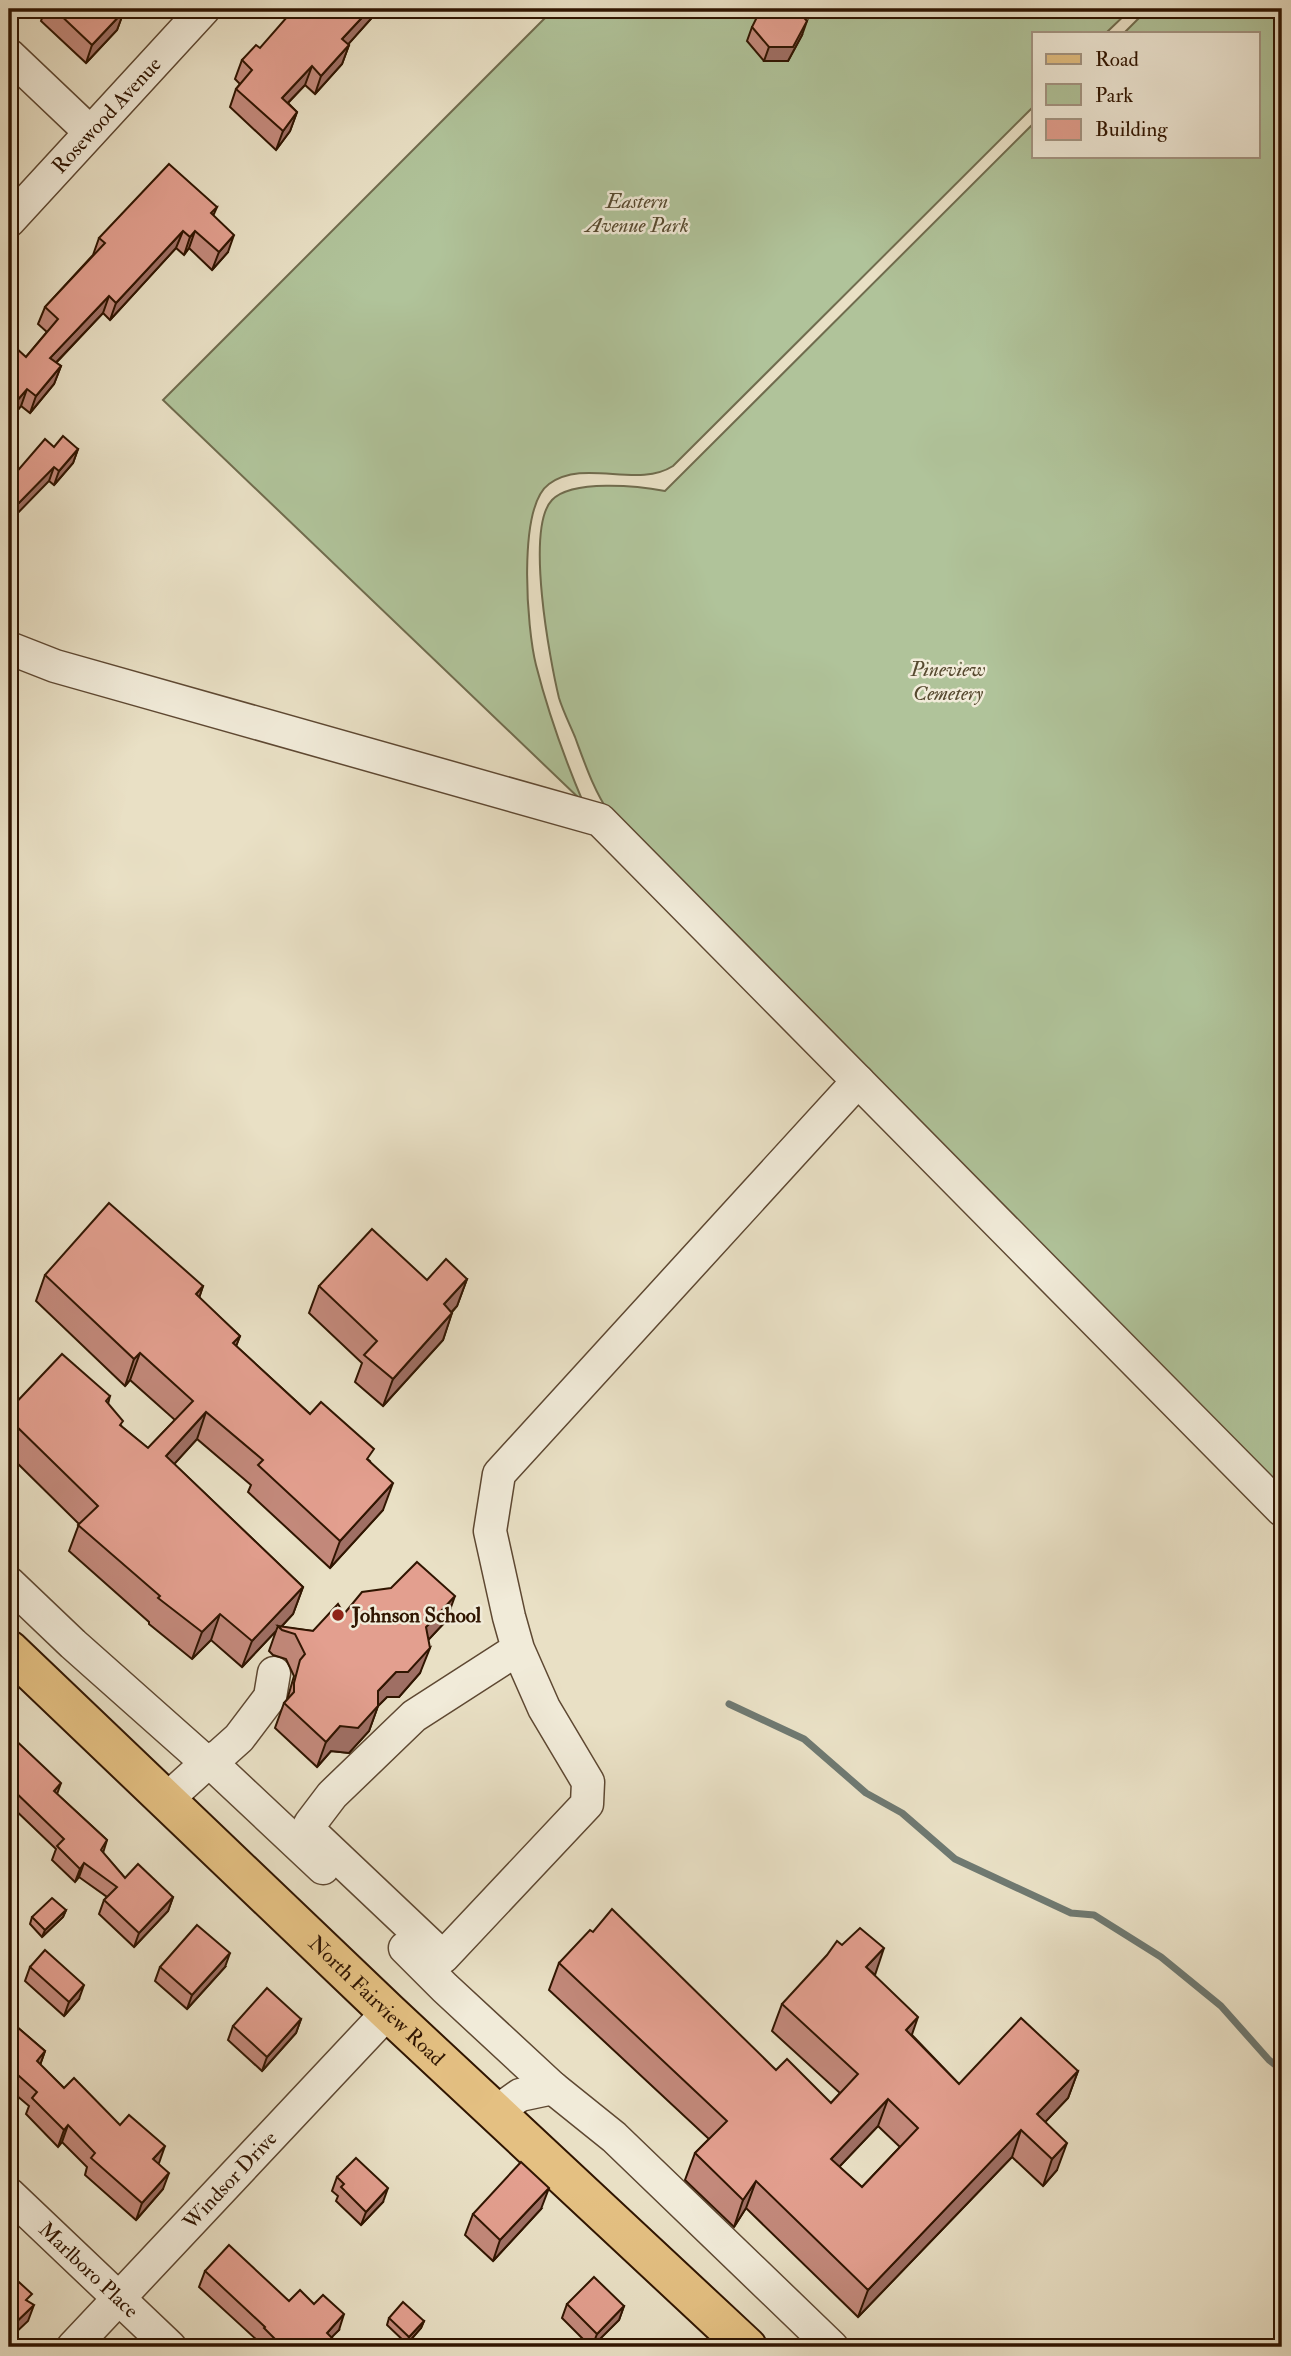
<svg xmlns="http://www.w3.org/2000/svg" width="1291" height="2356" font-family="'IM FELL Double Pica',serif">
<style>
.green{fill:#b0c39a;stroke:#706c4e;stroke-width:2}
.lines{fill:none;stroke-linecap:round;stroke-linejoin:round}
.stream{stroke:#6f7971;stroke-width:7}
.minor-casing{stroke:#5e4832;stroke-width:35}
.major-casing{stroke:#301501;stroke-width:42}
.minor{stroke:#f1ebd9;stroke-width:32}
.major{stroke:#e4c082;stroke-width:38}
.wall{fill:#c3897b;stroke:#301501;stroke-width:2;fill-rule:evenodd}
.shaded-wall{fill:#9f6f64;stroke:#301501;stroke-width:2}
.building{fill:#e39f8f;stroke:#301501;stroke-width:2;fill-rule:evenodd}
.poi-dot{fill:#8f2418;stroke:#f1ebd9;stroke-width:2.5}
.labels{text-anchor:middle;dominant-baseline:central;stroke-width:5;stroke-linejoin:round;paint-order:stroke}
.street-label{font-size:21px;fill:#301501;stroke:#f1ebd9}
.park-label{font-size:21px;font-style:italic;fill:#56492f;stroke:#f1ebd9}
.poi-label{font-size:21px;font-weight:bold;fill:#301501;stroke:#f1ebd9;text-anchor:start}
</style>
<rect width="100%" height="100%" fill="#e9e0c5"/>
<filter id="stains"><feTurbulence type="fractalNoise" baseFrequency=".00286" numOctaves="4"/><feColorMatrix values="0 0 0 0 .2 0 0 0 0 .09 0 0 0 0 .02 0 0 0 .5 -.17"/></filter>
<radialGradient id="worn" r=".72"><stop offset=".6" stop-color="#630" stop-opacity="0"/><stop offset="1" stop-color="#630" stop-opacity=".3"/></radialGradient>
<g class="green">
<path d="M554 9H1131L1106 33H1034V106L673 466C637 489 585 458 549 484 517 507 527 630 536 665 548 712 564 757 583 802L163 400Z"/>
<path d="M1148 9H1282V1491L610 814C594 791 585 764 575 737 570 725 563 711 559 698 550 661 525 528 552 500 572 479 639 486 665 491L1034 123V156H1258V33H1124Z"/>
</g>
<g class="lines">
<path class="stream" d="M729 1704 804 1739 866 1793 902 1813 955 1859 1071 1913 1094 1915 1161 1957 1221 2006 1269 2060 1282 2070"/>
<g class="minor-casing">
<g id="minor">
<path d="M9 55 90 132"/>
<path id="s1" d="M9 221 204 9"/>
<path d="M9 648 55 666 600 820 1282 1510"/>
<path d="M9 1583 73 1644 207 1763"/>
<path d="M518 1649 414 1716 332 1795 310 1824 313 1834 443 1957 587 1804 588 1782 544 1708 518 1649 509 1617 490 1531 499 1474 858 1081"/>
<path d="M209 1761 323 1868"/>
<path d="M166 1800 207 1763 220 1755 239 1738 270 1697 274 1673"/>
<path d="M405 1948 445 1988 553 2088 614 2137 832 2347"/>
<path d="M496 2112 520 2095 553 2088"/>
<path id="s2" d="M9 2194 170 2347"/>
<path id="s3" d="M73 2347 388 2012"/>
</g>
</g>
<g class="major-casing">
<g id="major">
<path id="s4" d="M9 1650 388 2012 747 2347"/>
</g>
</g>
<use href="#minor" class="minor"/>
<use href="#major" class="major"/>
</g>
<g class="wall">
<path d="M45 9H121L124 11 117 30 86 63 41 21Z"/>
<path d="M377 12 348 44 349 45 342 64 315 94 305 85 288 103 297 112 290 131 276 150 230 107 236 89 240 84 235 79 242 60 260 48Z"/>
<path d="M752 27 802 35 788 61H764L747 41Z"/>
<path d="M217 207 213 216 228 252 212 270 189 248 184 255 176 248 110 320 103 313 56 363 61 366 54 384 30 413 21 406 9 421V356L26 357 47 332 38 324 45 307 93 255 99 238Z"/>
<path d="M54 447 78 449 73 463 54 485 49 481 14 475Z"/>
<path d="M45 1275 203 1286 199 1298 240 1336 236 1346 310 1414 370 1461 383 1510 330 1568 248 1492 251 1485 197 1439 174 1464 303 1587 293 1614 281 1627 313 1631 344 1614 446 1621 428 1640 420 1673 399 1697H387L378 1706 369 1731 349 1753 331 1751 317 1767 275 1728 284 1703 287 1700 294 1676 286 1659 273 1655 269 1651 276 1631 242 1667 211 1640 192 1659 149 1624V1622L69 1551 79 1524 9 1455V1410L110 1396 108 1404 122 1427 148 1448 175 1420 130 1380 125 1386 36 1301Z"/>
<path d="M467 1279 457 1306 452 1312 443 1340 383 1406 355 1382 362 1363 309 1313 319 1286 427 1280Z"/>
<path d="M9 1734 57 1794 107 1840 103 1853 125 1878 173 1897 168 1911 134 1947 99 1914 104 1900 107 1897 79 1877 75 1882 52 1860 56 1849 9 1804Z"/>
<path d="M66 1910 63 1917 42 1937 30 1924 32 1917Z"/>
<path d="M559 1963 776 2070 831 2103 840 2093 772 2031 782 2004 874 1975 912 2035 959 2084 1078 2071 1068 2098 1045 2122 1057 2170 1043 2186 1012 2157 858 2317 746 2208 734 2227 685 2180 695 2153 709 2139 549 1990ZM878 2126 900 2147 862 2187 839 2167Z"/>
<path d="M30 1967 79 1999 64 2016 25 1981Z"/>
<path d="M160 1967H225L187 2009 155 1981Z"/>
<path d="M301 2019 296 2033 262 2071 228 2040 233 2026Z"/>
<path d="M9 2020 45 2051 40 2065 64 2088 158 2163 163 2189 136 2220 85 2175 87 2167 62 2142 58 2147 26 2114 29 2106 9 2089Z"/>
<path d="M337 2177 383 2202 361 2225 336 2201 338 2196 332 2191Z"/>
<path d="M541 2209 493 2261 465 2235 473 2214Z"/>
<path d="M205 2271 289 2301 339 2330 331 2337 341 2347H262L258 2344 259 2342 199 2287Z"/>
<path d="M567 2304 624 2306 619 2320 591 2347 562 2318Z"/>
<path d="M389 2318 424 2321 421 2328 407 2344 387 2325Z"/>
</g>
<g class="shaded-wall">
<path d="M370 9H378L377 12 336 58 342 39Z"/>
<path d="M124 11 117 30 86 63 92 45Z"/>
<path d="M807 21 802 35 788 61H764L769 47Z"/>
<path d="M349 45 342 64 315 94 321 76Z"/>
<path d="M312 66 305 85 275 116 282 98Z"/>
<path d="M297 112 290 131 276 150 283 131Z"/>
<path d="M183 231 176 248 110 320 116 303Z"/>
<path d="M195 231 189 248 184 255 190 237Z"/>
<path d="M234 235 228 252 212 270 219 252Z"/>
<path d="M109 296 103 313 44 375 50 358Z"/>
<path d="M61 366 54 384 30 413 36 396Z"/>
<path d="M27 389 21 406 9 421V410Z"/>
<path d="M78 449 73 463 54 485 59 471Z"/>
<path d="M54 467 49 481 9 522V513Z"/>
<path d="M467 1279 457 1306 434 1331 444 1304Z"/>
<path d="M203 1286 194 1313 196 1294Z"/>
<path d="M452 1313 443 1340 383 1406 393 1379Z"/>
<path d="M240 1336 230 1362 233 1343Z"/>
<path d="M140 1353 130 1380 125 1386 134 1359Z"/>
<path d="M206 1412 197 1439 157 1483 166 1456Z"/>
<path d="M393 1483 383 1510 330 1568 340 1541Z"/>
<path d="M303 1587 293 1614 280 1628 278 1626 276 1631 242 1667 252 1641Z"/>
<path d="M455 1596 446 1621 417 1652 426 1627Z"/>
<path d="M220 1614 211 1640 192 1659 202 1632Z"/>
<path d="M430 1648 420 1673 399 1697H387L378 1706 369 1731 349 1753 331 1751 317 1767 326 1742 340 1726 378 1691 396 1672Z"/>
<path d="M61 1783 56 1797 54 1791Z"/>
<path d="M84 1863 79 1877 75 1882 80 1869Z"/>
<path d="M173 1897 168 1911 134 1947 139 1933Z"/>
<path d="M66 1910 63 1917 42 1937 45 1930Z"/>
<path d="M884 1948 875 1975 866 1967Z"/>
<path d="M230 1953 225 1967 187 2009 192 1995Z"/>
<path d="M84 1985 79 1999 64 2016 69 2002Z"/>
<path d="M918 2017 909 2043 906 2030Z"/>
<path d="M301 2019 296 2033 262 2071 267 2057Z"/>
<path d="M45 2051 39 2068 37 2061Z"/>
<path d="M1078 2071 1068 2098 1030 2138 1037 2114Z"/>
<path d="M888 2099 878 2126 821 2186 831 2159Z"/>
<path d="M68 2125 62 2142 58 2147 64 2130Z"/>
<path d="M1021 2130 1012 2157 858 2317 868 2290Z"/>
<path d="M1067 2143 1057 2170 1043 2186 1052 2159Z"/>
<path d="M165 2146 159 2163 147 2176 153 2159Z"/>
<path d="M169 2173 163 2189 136 2220 142 2203Z"/>
<path d="M756 2181 746 2208 734 2227 743 2200Z"/>
<path d="M388 2188 383 2202 361 2225 366 2212Z"/>
<path d="M549 2188 541 2209 493 2261 500 2240Z"/>
<path d="M34 2305 28 2321 9 2339V2329Z"/>
<path d="M624 2306 619 2320 592 2347 597 2334Z"/>
<path d="M344 2314 339 2330 322 2347 327 2333Z"/>
<path d="M424 2321 421 2328 407 2344 409 2337Z"/>
</g>
<g class="building">
<path d="M54 9H121L124 11 92 45Z"/>
<path d="M294 9H370L342 39 349 45 321 76 312 66 282 98 297 112 283 131 236 89 252 70 242 60 256 45 260 48Z"/>
<path d="M761 9H796L807 21 793 47H769L752 27Z"/>
<path d="M169 164 217 207 211 213 234 235 219 252 195 231 190 237 183 231 116 303 109 296 50 358 61 366 36 396 27 389 9 410V356L16 348 26 357 58 319 45 307 105 243 99 238Z"/>
<path d="M63 436 78 449 59 471 54 467 9 513V477L13 473 14 475 45 439 54 447Z"/>
<path d="M109 1203 203 1286 196 1294 240 1336 233 1343 310 1414 321 1402 374 1449 367 1459 393 1483 340 1541 258 1465 263 1460 206 1412 166 1456 303 1587 252 1641 220 1614 202 1632 158 1598 160 1596 78 1525 98 1506 9 1419V1410L62 1354 110 1396 106 1401 123 1421 120 1425 148 1448 193 1401 140 1353 134 1359 45 1275Z"/>
<path d="M372 1229 427 1280 446 1259 467 1279 444 1304 452 1313 393 1379 364 1355 377 1341 319 1286Z"/>
<path d="M417 1562 455 1596 426 1627 430 1648 408 1672H396L378 1691V1706L358 1728 340 1726 326 1742 284 1703 294 1692V1683L300 1660 305 1654 295 1634 282 1630 278 1626 313 1631 338 1604 344 1614 362 1592 391 1588Z"/>
<path d="M9 1734 61 1783 54 1791 107 1840 101 1850 125 1878 138 1864 173 1897 139 1933 104 1900 117 1887 84 1863 80 1869 57 1846 64 1839 9 1786Z"/>
<path d="M52 1898 66 1910 45 1930 32 1917Z"/>
<path d="M612 1909 776 2070 787 2059 831 2103 858 2074 782 2004 827 1955 837 1941 842 1945 860 1928 884 1948 866 1967 918 2017 906 2030 959 2084 1021 2018 1078 2071 1037 2114 1067 2143 1052 2159 1021 2130 868 2290 756 2181 743 2200 695 2153 727 2121 559 1963 590 1930 593 1932ZM888 2099 918 2128 862 2187 831 2159Z"/>
<path d="M197 1925 230 1953 192 1995 160 1967Z"/>
<path d="M45 1950 84 1985 69 2002 30 1967Z"/>
<path d="M267 1988 301 2019 267 2057 233 2026Z"/>
<path d="M9 2020 45 2051 37 2061 64 2088 74 2078 120 2125 129 2115 165 2146 153 2159 169 2173 142 2203 91 2158 95 2153 68 2125 64 2130 32 2098 37 2092 9 2067Z"/>
<path d="M356 2158 388 2188 366 2212 341 2187 344 2184 337 2177Z"/>
<path d="M521 2162 549 2188 500 2240 473 2214Z"/>
<path d="M229 2245 289 2301 300 2290 314 2304 323 2295 344 2314 327 2333 341 2347H283L264 2328 265 2327 205 2271Z"/>
<path d="M9 2273 32 2294 26 2300 34 2305 9 2329Z"/>
<path d="M594 2277 624 2306 597 2334 567 2304Z"/>
<path d="M403 2302 424 2321 409 2337 389 2318Z"/>
</g>
<circle class="poi-dot" cx="338" cy="1615" r="7"/>
<g class="labels">
<g class="street-label">
<text stroke="none"><textPath href="#s1" startOffset="144">Rosewood Avenue</textPath></text>
<text stroke="none"><textPath href="#s4" startOffset="508">North Fairview Road</textPath></text>
<text stroke="none"><textPath href="#s3" startOffset="229">Windsor Drive</textPath></text>
<text stroke="none"><textPath href="#s2" startOffset="110">Marlboro Place</textPath></text>
</g>
<g class="park-label">
<text x="637" y="201">Eastern<tspan x="637" dy="24">Avenue Park</tspan></text>
<text x="948" y="669">Pineview<tspan x="948" dy="24">Cemetery</tspan></text>
</g>
<g class="poi-label">
<text x="352" y="1615">Johnson School</text>
</g>
</g>
<rect width="1291" height="2356" fill="none" stroke="#e9e0c5" stroke-width="35"/>
<rect x="10" y="10" width="1270" height="2335" fill="none" stroke="#301501" stroke-width="3.5"/>
<rect x="18" y="18" width="1256" height="2321" fill="none" stroke="#301501" stroke-width="2"/>
<rect x="1032" y="32" width="228" height="126" fill="#f1ebd9" stroke="#a49583" stroke-width="2"/>
<rect x="1046" y="54" width="35" height="10" fill="#e4c082" stroke="#a49583" stroke-width="2"/>
<text x="1095" y="66" font-size="21" fill="#301501">Road</text>
<rect x="1046" y="84" width="35" height="21" fill="#b0c39a" stroke="#a49583" stroke-width="2"/>
<text x="1095" y="102" font-size="21" fill="#301501">Park</text>
<rect x="1046" y="119" width="35" height="21" fill="#e39f8f" stroke="#a49583" stroke-width="2"/>
<text x="1095" y="136" font-size="21" fill="#301501">Building</text>
<rect width="100%" height="100%" filter="url(#stains)"/>
<rect width="100%" height="100%" fill="url(#worn)"/>
</svg>
